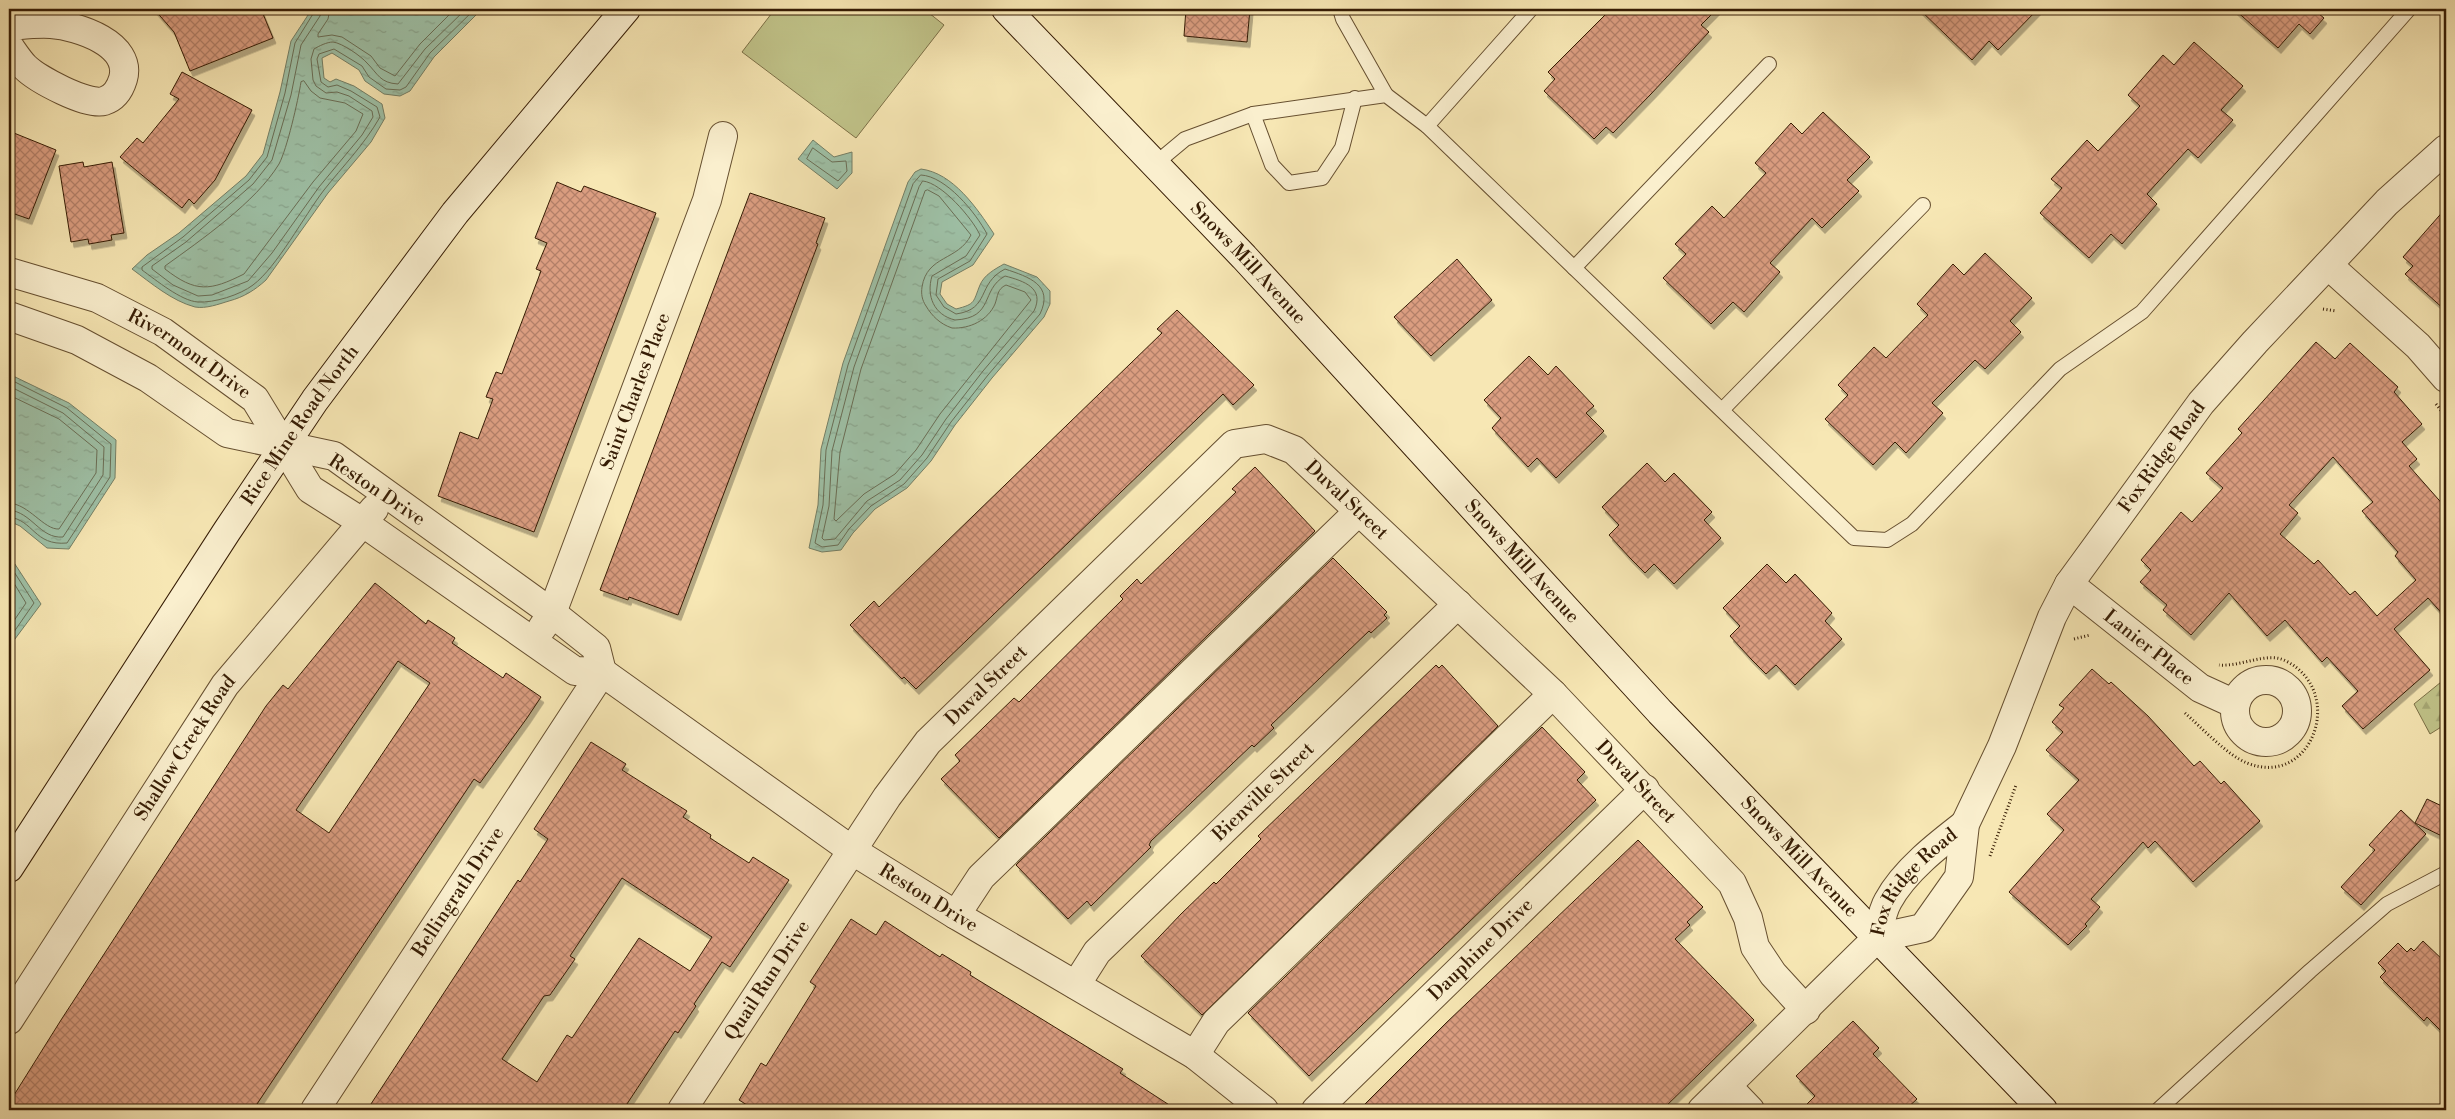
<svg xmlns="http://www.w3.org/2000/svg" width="2455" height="1119" font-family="'Libre Bodoni',serif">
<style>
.forest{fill:url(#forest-firs);stroke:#7c7047}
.pitch{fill:#c1c48a;stroke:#7c7047}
.water{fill:url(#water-ripples);stroke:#747f66}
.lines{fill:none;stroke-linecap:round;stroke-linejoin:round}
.shore{stroke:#6a6e56;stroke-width:1}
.building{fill:url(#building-cross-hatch);stroke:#361c04;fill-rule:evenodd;filter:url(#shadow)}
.service-casing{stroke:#664f30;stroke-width:16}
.minor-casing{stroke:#664f30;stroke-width:30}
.secondary-casing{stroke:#361c04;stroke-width:30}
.path{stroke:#361c04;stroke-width:3;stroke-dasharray:1 2.5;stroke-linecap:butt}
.service{stroke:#faefce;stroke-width:14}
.minor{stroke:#faefce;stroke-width:28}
.secondary{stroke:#faefce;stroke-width:28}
.labels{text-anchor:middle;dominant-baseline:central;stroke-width:4;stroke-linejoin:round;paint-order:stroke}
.street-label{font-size:19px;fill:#361c04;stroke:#faefce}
</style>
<defs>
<pattern id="forest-firs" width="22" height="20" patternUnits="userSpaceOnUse" patternTransform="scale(1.25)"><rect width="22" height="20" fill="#c1c48a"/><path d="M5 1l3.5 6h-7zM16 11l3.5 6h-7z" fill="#a6a875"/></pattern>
<pattern id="water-ripples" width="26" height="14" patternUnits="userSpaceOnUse" patternTransform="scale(1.25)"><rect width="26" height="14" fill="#9ec1a7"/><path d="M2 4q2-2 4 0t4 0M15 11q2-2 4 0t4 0" fill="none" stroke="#89a58e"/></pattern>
<pattern id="building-cross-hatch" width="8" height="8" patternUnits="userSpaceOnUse" patternTransform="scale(1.25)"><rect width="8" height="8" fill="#da9d80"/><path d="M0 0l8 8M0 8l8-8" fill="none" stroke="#b27f67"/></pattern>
<filter id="shadow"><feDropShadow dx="3" dy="5.5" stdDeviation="0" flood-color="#0004"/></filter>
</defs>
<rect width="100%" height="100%" fill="#f7e7b4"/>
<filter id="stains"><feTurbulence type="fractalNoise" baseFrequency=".004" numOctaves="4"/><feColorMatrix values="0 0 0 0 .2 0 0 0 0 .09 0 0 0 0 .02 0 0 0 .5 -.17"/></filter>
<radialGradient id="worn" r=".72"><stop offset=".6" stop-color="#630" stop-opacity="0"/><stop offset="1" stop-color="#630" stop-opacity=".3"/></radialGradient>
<path class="forest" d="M2446 678V724L2430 734 2414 704Z"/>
<path class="pitch" d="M775 9H924L944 25 856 138 742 52Z"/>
<g class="water">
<path d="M312 9H482L434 57 410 91 400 96 384 94 365 81 359 70 332 53 322 58 324 78 330 82 336 79 354 86 382 104 385 118 371 142 328 193 266 280C255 290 244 297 229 301 219 304 206 309 195 307 172 301 151 283 132 269L147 255 179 233 246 176 263 154 280 92 291 41Z"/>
<path d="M813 140 834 157 852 152V173L837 189 798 159Z"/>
<path d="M921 169C953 173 977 208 994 234L973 265 942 282 940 294 947 304 956 309C976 304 973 302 980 285 984 275 995 269 1004 264L1037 277 1050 291V304L1044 317 992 378 955 425 931 461 907 488 875 509 853 533 841 550 822 552 809 548 818 505 821 449 843 363 908 182 915 172Z"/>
<path d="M9 374 69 403 116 440 115 478 69 549 47 548 20 526 9 521Z"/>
<path d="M9 555 41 604 9 647Z"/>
</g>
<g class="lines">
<g class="shore">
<path d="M316 9 295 43 285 93 267 157 249 180 183 237 142 267V270C156 280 181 301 198 302 214 303 240 295 253 285 277 267 304 216 324 190 343 166 364 145 380 117L377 107 351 91 337 85 328 87 321 82 317 59 319 54 334 49 362 66 369 77 386 89 400 90 406 87 430 53 475 9"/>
<path d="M322 9 320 16 301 45 291 95 272 160 253 184 186 242 152 266V269L173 285 198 296 212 295 248 281 272 253 319 187 362 135 373 117 372 111 349 96 337 92 326 93 316 86 313 80 311 59 314 49C319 46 327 42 333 42 342 43 361 56 367 63 378 74 380 83 398 84L425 49 466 9"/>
<path d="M330 9 328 19 318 34V37L332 35 342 37 371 56 380 68 395 76 420 44 455 9"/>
<path d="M304 81 311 91 320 98 345 103 363 114 356 131 313 182 244 274C210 291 196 293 165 269V266C201 240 256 202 279 164 287 149 298 101 301 82Z"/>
<path d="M813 148 832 162 846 161 847 171 838 181 807 159Z"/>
<path d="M921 175C946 176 976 213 987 234L970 261 938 279 936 295 944 307 956 314C991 309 976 284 1005 269 1029 277 1054 285 1040 314L988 375 951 422 927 458 904 484 871 506 849 529 838 545 822 547 815 543 823 505 826 450 848 365 913 184Z"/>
<path d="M923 181C942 183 972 218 980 235L966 256 932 276C926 296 934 315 955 320 995 318 980 290 1005 276 1024 281 1045 288 1034 311L983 371 946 419 922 455 900 480 867 501 835 539 824 540 822 538 829 506 832 451 854 367 919 187Z"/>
<path d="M928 190 939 196 971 235C958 261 927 255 922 287 921 294 922 300 926 306 932 316 940 324 952 328 970 329 988 320 995 304 998 296 997 289 1006 285L1025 292 1031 300 940 414 916 450 895 474 864 494 836 521 834 519 840 452 861 369 925 191Z"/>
<path d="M9 379 67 408 111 444 110 477 67 543C34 546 34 520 9 517"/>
<path d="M9 386 63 413 104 447 103 475 63 537C40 539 32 512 9 510"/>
<path d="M9 395 59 419 97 450 96 473 59 529C44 530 29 504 9 503"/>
<path d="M9 564 34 603 9 639"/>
<path d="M9 575 26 603 9 628"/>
</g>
</g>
<g class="building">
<path d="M154 9H261L273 38 190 71 174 32Z"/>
<path d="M1186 9H1250L1247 42 1184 36Z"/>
<path d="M1611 9H1717L1701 25 1709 32 1651 94 1613 133 1606 127 1594 139 1544 91 1555 79 1548 72Z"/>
<path d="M1919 9H2038L1998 50 1989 41 1972 60Z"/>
<path d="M2234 9H2313L2324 18 2310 34 2299 24 2278 48Z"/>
<path d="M2194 42 2243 86 2221 110 2233 120 2198 158 2188 149 2147 194 2157 204 2122 244 2111 234 2089 258 2040 213 2062 188 2051 179 2087 140 2098 151 2140 106 2128 95 2163 55 2174 65Z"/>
<path d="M182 72 252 110 215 180 194 204 189 199 182 208 120 157 137 138 143 143 179 99 170 94Z"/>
<path d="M1823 112 1870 157 1847 180 1859 191 1822 228 1812 218 1770 263 1780 272 1744 312 1733 302 1711 324 1663 278 1686 254 1675 244 1712 206 1724 218 1766 173 1755 163 1791 123 1802 134Z"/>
<path d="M9 131 56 150 29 219 9 212Z"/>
<path d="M83 162 84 167 112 162 124 233 111 235 112 240 89 244 88 239 71 242 59 166Z"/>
<path d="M557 182 581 192 584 186 656 213 534 532 438 496 460 432 478 439 493 399 486 397 496 372 502 374 541 271 536 269 547 243 535 238Z"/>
<path d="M750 193 825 218 816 243 818 244 678 615 629 597 628 600 600 590Z"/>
<path d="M2446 208V311L2405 274 2413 266 2403 257Z"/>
<path d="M1985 253 2032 298 2010 321 2021 332 1985 369 1975 360 1932 403 1943 413 1906 453 1895 442 1873 465 1825 419 1848 395 1838 385 1874 347 1886 358 1928 315 1917 304 1953 264 1964 275Z"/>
<path d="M1457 259 1492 300 1431 356 1394 317Z"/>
<path d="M1177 310 1254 385 1233 405 1223 394 916 689 904 677 902 679 850 625 874 601 879 607 1162 333 1157 329Z"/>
<path d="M2316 342 2335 359 2350 343 2398 387 2394 392 2422 424 2402 442 2417 459 2409 466 2446 508V618L2428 598 2394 629 2430 670 2363 729 2342 706 2358 691 2327 657 2322 662 2285 620 2267 636 2229 593 2191 635 2163 610 2167 605 2140 582 2151 570 2141 560 2181 512 2192 522 2223 488 2206 473 2242 433 2238 429ZM2333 457 2373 502 2362 511 2398 552 2395 556 2416 580 2377 616 2355 591 2350 595 2318 560 2314 564 2280 534 2298 513 2289 505Z"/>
<path d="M1529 356 1548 375 1556 366 1594 406 1586 413 1604 431 1556 478 1537 458 1528 467 1513 451 1492 428 1501 418 1484 400Z"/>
<path d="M1647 463 1665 482 1674 473 1712 512 1704 520 1721 538 1674 584 1654 564 1645 573 1630 558 1609 535 1619 525 1602 507Z"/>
<path d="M1255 467 1315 531 999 838 941 779 960 761 955 755 1014 698 1019 702 1123 599 1120 596 1137 579 1141 584 1236 492 1232 489Z"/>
<path d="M1333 558 1387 612 1384 615 1387 618 1371 633 1369 631 1271 725 1274 728 1254 747 1252 745 1151 841 1149 845 1151 847 1091 906 1087 901 1068 919 1016 865Z"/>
<path d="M1767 564 1786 583 1795 574 1832 613 1825 621 1842 639 1795 685 1776 665 1766 674 1751 659 1730 636 1740 626 1723 608Z"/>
<path d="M375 583 426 624 428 620 455 638 452 643 503 678 506 673 541 697 527 718 480 783 474 779 253 1110H9V1103L61 1020 266 706 283 685 288 689ZM398 661 430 683 329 833 296 810Z"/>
<path d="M1436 665 1439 668 1442 665 1498 726 1202 1015 1141 956 1181 914 1214 882 1216 884 1261 839 1258 836Z"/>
<path d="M2092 669 2109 684 2111 682 2148 716 2194 766 2200 761 2221 784 2224 781 2260 821 2193 882 2155 841 2148 848 2143 842 2091 899 2100 907 2085 924 2087 926 2068 945 2009 892 2064 830 2047 814 2079 780 2046 750 2063 732 2052 722 2064 708 2059 705Z"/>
<path d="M1542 727 1585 772 1577 780 1596 800 1309 1076 1248 1013Z"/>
<path d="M591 742 626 764 622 770 687 811 683 817 711 835 710 838 749 863 753 857 789 880 730 967 722 962 694 1004 696 1006 678 1033 675 1031 623 1110H367L518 880 520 882 548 839 534 829ZM622 878 712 937 690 971 639 938 572 1038 567 1035 537 1082 502 1059 544 996 550 995 575 959 570 956Z"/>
<path d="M2427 799 2446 808V838L2415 823Z"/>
<path d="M2401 810 2426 834 2361 905 2341 887 2375 850 2369 845Z"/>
<path d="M1638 840 1703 907 1687 922 1690 925 1675 939 1754 1020 1702 1071 1662 1110H1359L1446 1023Z"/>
<path d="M851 919 876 935 885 921 940 957 942 954 971 972 970 975 1123 1069 1120 1073 1177 1110H755L739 1100 761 1063 766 1066 816 986 810 982Z"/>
<path d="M2423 941 2446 963V1036L2427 1017 2424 1021 2380 977 2386 971 2378 963 2398 943 2407 952 2411 948 2414 951Z"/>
<path d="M1853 1021 1879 1048 1873 1054 1917 1099 1905 1110H1801L1815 1096 1796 1076Z"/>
</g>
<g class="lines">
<g class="service-casing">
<g id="service">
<path d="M1340 9 1343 19 1386 95"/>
<path d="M1253 114 1272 165 1289 183 1322 178 1342 148 1355 98"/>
<path d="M1427 126 1531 9"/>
<path d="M1155 164 1185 139 1253 114 1386 95 1427 126 1854 538 1887 540 1912 524 2060 369 2142 312 2409 9"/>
<path d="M1574 268 1769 64"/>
<path d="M1722 410 1923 205"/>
<path d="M2158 1110 2310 971 2387 904 2446 873"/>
</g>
</g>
<g class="minor-casing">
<g id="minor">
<path d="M9 26C22 25 37 23 51 24 78 26 133 44 123 79 120 89 114 98 104 101 87 106 37 79 25 67 19 61 14 53 9 46"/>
<path d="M2328 265 2418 346 2446 378"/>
<path id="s1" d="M9 272 97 298 163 332 255 399 310 489 362 522 575 671 602 672 853 851 956 915 1195 1055 1264 1110"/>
<path d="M9 316 77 340 148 378 227 433 334 456 552 613 596 648 602 672"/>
<path id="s2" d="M2069 584 2200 688 2235 704"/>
<path id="s3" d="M542 628 552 613 707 200 723 136"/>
<circle cx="2266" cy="711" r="31"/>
<path d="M956 915 981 877 1358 512"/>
<path id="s4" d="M1877 938 1923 928 1959 877 1965 824 2002 746 2052 617 2069 584 2201 403 2255 342 2387 202 2446 149"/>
<path id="s5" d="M1076 985 1097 952 1458 604"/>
<path id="s6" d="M9 1020 225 685 374 509"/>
<path d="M1195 1055 1216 1022 1553 694"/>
<path d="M1727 1086 1750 1110"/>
<path id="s7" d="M315 1110 602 672"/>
<path id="s8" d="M682 1110 887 797 928 742 1234 444 1266 439 1294 450 1553 694 1732 883 1748 918 1755 947 1773 974 1806 1010"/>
<path id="s9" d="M1316 1110 1645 789"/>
<path id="s10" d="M1702 1110 1877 938C1880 926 1882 911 1888 901 1904 871 1939 844 1965 824"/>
</g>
</g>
<g class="secondary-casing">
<g id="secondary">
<path id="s11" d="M1006 9 1244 257 1660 712 2043 1110"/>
<path id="s12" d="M9 868 227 531 315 400 455 213 626 9"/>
</g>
</g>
<g class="path">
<path d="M2323 309 2336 311"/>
<path d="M2436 404 2446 417"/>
<path d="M2074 639 2090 635"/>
<path d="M2185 713C2202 728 2227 755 2247 763 2312 789 2347 692 2286 661 2267 651 2242 667 2219 665"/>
<path d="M1990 856 2016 785"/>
</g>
<use href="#service" class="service"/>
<use href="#minor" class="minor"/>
<use href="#secondary" class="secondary"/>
</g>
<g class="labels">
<g class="street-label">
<text stroke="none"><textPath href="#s11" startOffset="351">Snows Mill Avenue</textPath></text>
<text stroke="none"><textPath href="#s1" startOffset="200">Rivermont Drive</textPath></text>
<text stroke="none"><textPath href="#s3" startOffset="255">Saint Charles Place</textPath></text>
<text stroke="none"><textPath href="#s12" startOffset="530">Rice Mine Road North</textPath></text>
<text stroke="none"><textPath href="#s4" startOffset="582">Fox Ridge Road</textPath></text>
<text transform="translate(377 490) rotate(34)">Reston Drive</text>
<text stroke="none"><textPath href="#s8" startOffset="1005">Duval Street</textPath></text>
<text stroke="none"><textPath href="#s11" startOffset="756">Snows Mill Avenue</textPath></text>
<text stroke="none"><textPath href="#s2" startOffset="102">Lanier Place</textPath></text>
<text stroke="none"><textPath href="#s8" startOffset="524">Duval Street</textPath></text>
<text stroke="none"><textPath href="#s6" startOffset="324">Shallow Creek Road</textPath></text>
<text stroke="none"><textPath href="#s8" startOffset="1409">Duval Street</textPath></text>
<text stroke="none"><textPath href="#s5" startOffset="270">Bienville Street</textPath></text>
<text stroke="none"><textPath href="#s11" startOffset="1161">Snows Mill Avenue</textPath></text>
<text stroke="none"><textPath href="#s10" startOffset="314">Fox Ridge Road</textPath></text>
<text stroke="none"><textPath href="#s7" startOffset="261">Bellingrath Drive</textPath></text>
<text stroke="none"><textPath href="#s1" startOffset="1131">Reston Drive</textPath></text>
<text stroke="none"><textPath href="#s9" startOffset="230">Dauphine Drive</textPath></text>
<text stroke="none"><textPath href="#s8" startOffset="155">Quail Run Drive</textPath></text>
</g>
</g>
<rect width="2455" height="1119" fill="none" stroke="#f7e7b4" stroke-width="30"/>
<rect x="10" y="10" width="2435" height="1099" fill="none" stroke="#361c04" stroke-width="2.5"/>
<rect x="15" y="15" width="2425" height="1089" fill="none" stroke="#361c04"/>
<rect width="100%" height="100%" filter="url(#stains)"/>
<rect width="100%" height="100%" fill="url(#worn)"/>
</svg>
